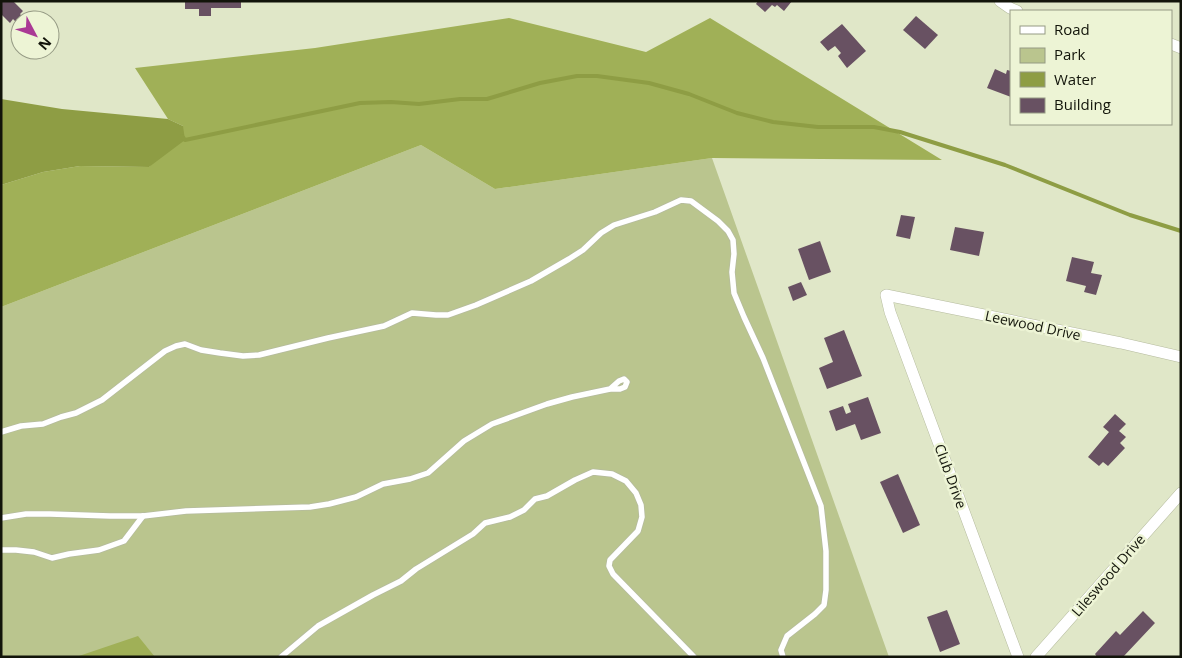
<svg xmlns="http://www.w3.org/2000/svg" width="1182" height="658" font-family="'Open Sans',sans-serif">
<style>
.green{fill:#bac58e}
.forest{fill:#a0b057}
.water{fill:#8e9d44}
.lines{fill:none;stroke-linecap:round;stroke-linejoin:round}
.stream{stroke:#8e9d44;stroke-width:4}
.building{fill:#685162}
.service-casing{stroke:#b5bb9e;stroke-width:7}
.minor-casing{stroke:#b5bb9e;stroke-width:12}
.service{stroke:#fff;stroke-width:5.5}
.minor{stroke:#fff;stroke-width:11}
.labels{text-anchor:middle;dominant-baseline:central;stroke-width:5;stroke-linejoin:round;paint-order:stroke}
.street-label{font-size:14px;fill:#12140a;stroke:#edf4d5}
</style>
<rect width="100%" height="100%" fill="#e0e7c8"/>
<path class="green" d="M421 145 495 189 712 158 889 657H1V307Z"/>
<g class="forest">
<path d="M509 18 646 52 710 18 942 160 712 158 495 189 421 145 1 307V185L43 172 80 166 149 167 183 126 168 119 135 68 315 48Z"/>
<path d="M138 636 155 657H76Z"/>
</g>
<path class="water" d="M1 99 62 109 168 119 183 126 185 140 149 167 80 166 43 172 1 185Z"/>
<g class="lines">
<path class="stream" d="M182 136 185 140 360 103 391 102 419 104 460 99H487L540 83 577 76H597L649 83 689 94 737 113 773 122 818 127H874L900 132 1005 165 1130 215 1181 231"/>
</g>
<g class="building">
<path d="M1 1H13L23 11 20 14 25 20H20V26L13 19 10 23 1 14Z"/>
<path d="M185 1H241V8H211V16H199V9H185Z"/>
<path d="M758 1H792L784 11 777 5 775 7 772 5 765 12 756 4Z"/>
<path d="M916 16 938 35 925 49 903 30Z"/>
<path d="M842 24 866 51 847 68 838 56 841 53 835 46 828 51 820 42Z"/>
<path d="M995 69 1006 74 1007 70 1011 71V97L987 88Z"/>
<path d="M901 215 915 217 910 239 896 236Z"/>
<path d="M955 227 984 232 979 256 950 250Z"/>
<path d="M820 241 831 272 809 280 798 249Z"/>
<path d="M1072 257 1094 262 1091 273 1102 275 1096 295 1084 292 1086 286 1066 281Z"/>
<path d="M801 282 807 295 793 301 788 287Z"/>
<path d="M844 330 862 376 827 389 819 368 833 362 824 338Z"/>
<path d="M868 397 881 433 861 440 855 424 836 431 829 411 843 406 846 414 851 412 848 404Z"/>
<path d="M1115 414 1126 424 1119 431 1126 437 1120 443 1125 448 1108 466 1103 462 1099 466 1088 457 1109 432 1103 427Z"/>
<path d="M898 474 920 525 903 533 880 482Z"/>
<path d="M947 610 960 644 940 652 927 617Z"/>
<path d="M1143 611 1155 623 1123 657H1097L1095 654 1116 631 1120 635Z"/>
</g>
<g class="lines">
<g class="service-casing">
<g id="service">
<path d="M1 432 21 426 43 424 61 417 76 413 102 400 165 351 176 346 185 344 201 350 220 353 243 356 259 355 328 338 384 326 412 313 436 315H448L476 305 531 281 569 259 583 250 601 233 614 225 655 212 681 200 691 201 718 221 728 231 733 240 734 254 732 272 734 293 744 317 763 358 821 506 826 551V590L824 605 815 614 787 636 781 650 783 657"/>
<path d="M1 518 26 514H50L110 516H143L186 511 310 507 329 504 356 497 383 484 410 479 428 473 464 441 492 424 547 404 572 397 610 389H620L625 387 627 382 624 379 619 381 610 389"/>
<path d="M1 550H16L34 552 52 558 69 554 99 550 124 541 143 516"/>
<path d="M281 657 318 626 373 595 401 581 416 569 473 534 485 523 510 517 524 510 535 499 547 496 575 480 593 472 612 474 626 481 636 493 641 505 642 517 638 531 610 560 609 566 613 574 694 657"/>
</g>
</g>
<g class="minor-casing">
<g id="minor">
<path d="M1000 1 1010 8 1017 11"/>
<path d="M1171 44 1181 48"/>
<path d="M1018 657 890 312 886 295 1121 343 1181 357"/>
<path d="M1036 657 1181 493"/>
</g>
</g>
<use href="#service" class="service"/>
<use href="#minor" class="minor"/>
</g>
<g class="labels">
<g class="street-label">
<text transform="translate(1033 325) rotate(12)">Leewood Drive</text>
<text transform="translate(951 476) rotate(70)">Club Drive</text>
<text transform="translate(1108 575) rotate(-49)">Lileswood Drive</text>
</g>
</g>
<rect width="1182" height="658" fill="none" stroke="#12140a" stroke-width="5"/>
<rect x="1010" y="10" width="162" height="115" fill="#edf4d5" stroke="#959a84"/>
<rect x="1020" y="26" width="25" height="8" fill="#ffffff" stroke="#959a84"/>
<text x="1054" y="35" font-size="15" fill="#12140a">Road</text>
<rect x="1020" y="48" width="25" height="15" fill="#bac58e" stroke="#959a84"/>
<text x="1054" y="60" font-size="15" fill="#12140a">Park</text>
<rect x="1020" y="72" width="25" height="15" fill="#8e9d44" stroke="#959a84"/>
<text x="1054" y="85" font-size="15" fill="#12140a">Water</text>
<rect x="1020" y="98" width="25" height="15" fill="#685162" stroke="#959a84"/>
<text x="1054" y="110" font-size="15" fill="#12140a">Building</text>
<g transform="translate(35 35) rotate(131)"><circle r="24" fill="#edf4d5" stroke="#959a84"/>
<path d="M0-4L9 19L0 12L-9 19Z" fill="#aa3995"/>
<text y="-8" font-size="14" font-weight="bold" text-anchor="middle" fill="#12140a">N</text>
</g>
</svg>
